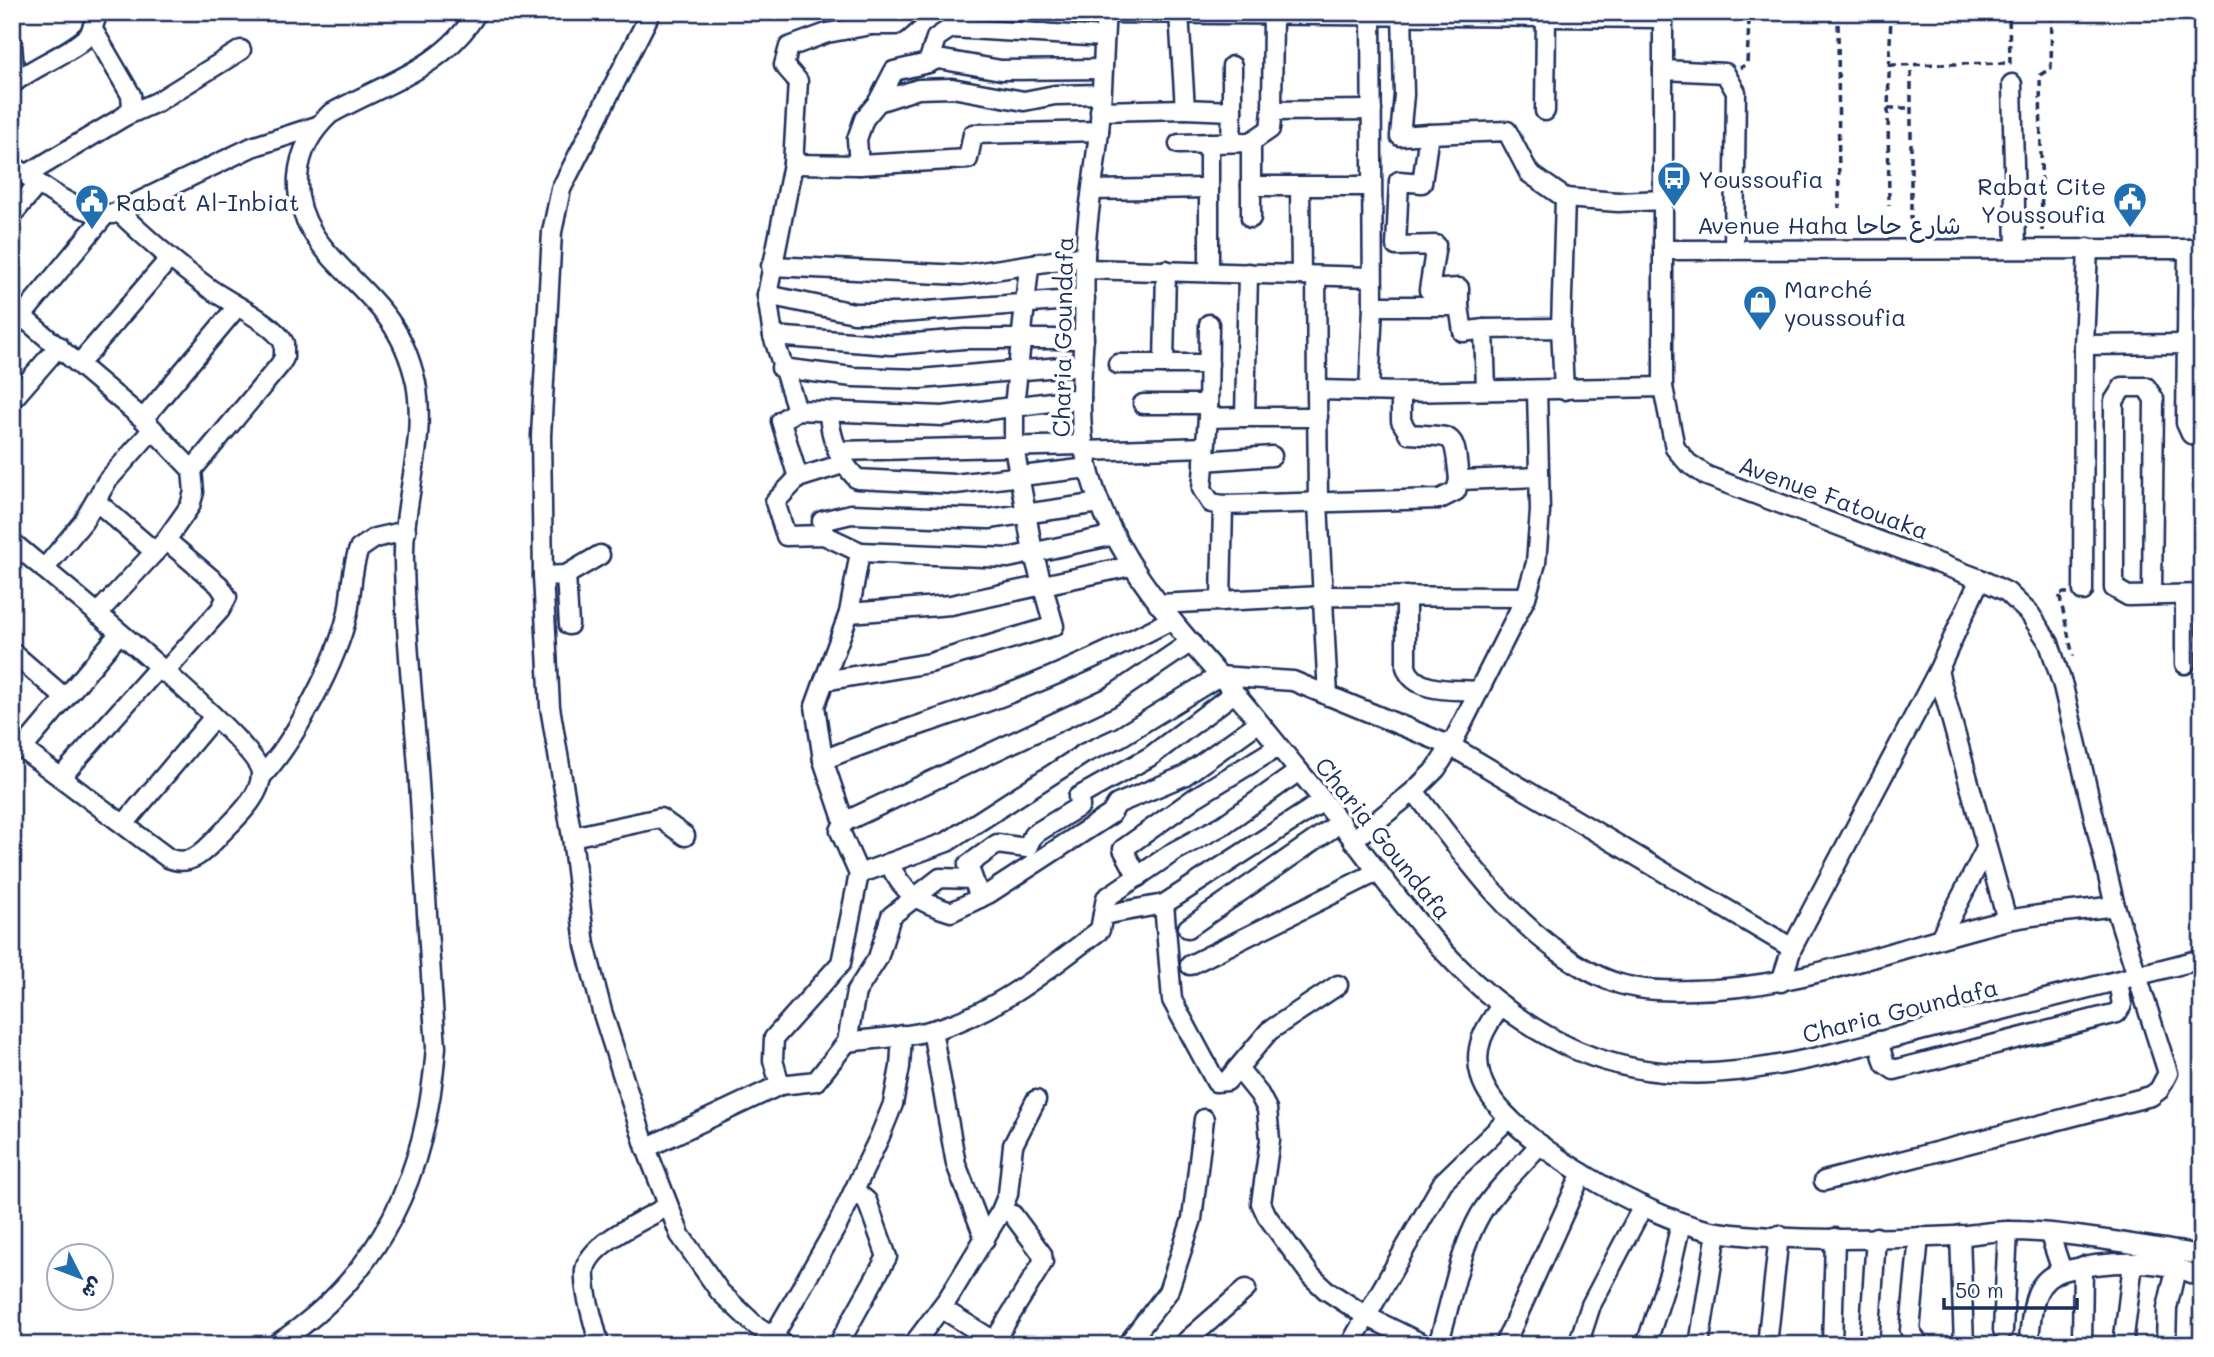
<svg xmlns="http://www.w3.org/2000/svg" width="2214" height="1357" font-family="Mali,'Playpen Sans Arabic',sans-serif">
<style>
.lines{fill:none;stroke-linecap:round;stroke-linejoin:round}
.minor-casing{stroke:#1b2f5e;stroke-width:23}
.path{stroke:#1b2f5e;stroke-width:3.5;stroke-dasharray:7 5;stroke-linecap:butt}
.minor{stroke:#fff;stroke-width:18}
.labels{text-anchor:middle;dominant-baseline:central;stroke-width:7;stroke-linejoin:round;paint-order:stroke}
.poi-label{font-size:24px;fill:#1b2f5e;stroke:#fff;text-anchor:start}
.street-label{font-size:24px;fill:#1b2f5e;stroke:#fff}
</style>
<rect width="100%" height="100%" fill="#fff"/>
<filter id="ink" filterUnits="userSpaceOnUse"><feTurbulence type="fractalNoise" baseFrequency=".0143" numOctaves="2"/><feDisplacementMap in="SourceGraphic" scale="14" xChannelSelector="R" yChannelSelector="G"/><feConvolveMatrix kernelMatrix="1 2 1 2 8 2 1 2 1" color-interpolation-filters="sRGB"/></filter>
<g filter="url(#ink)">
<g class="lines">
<g class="minor-casing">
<g id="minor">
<path d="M651 12 561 189 552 232 541 436 543 576 550 707 572 837 585 945 602 1011 646 1148 680 1235 720 1292 754 1324 785 1345"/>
<path d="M1106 12C1103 52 1103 91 1099 131 1095 172 1087 214 1085 256 1084 280 1085 305 1084 330 1082 373 1077 420 1087 463 1108 553 1173 623 1233 691 1256 717 1277 745 1299 771 1383 870 1453 998 1578 1051 1658 1085 1736 1075 1818 1057L2202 959"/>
<path d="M1402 12 1404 95 1400 136 1429 134 1422 183 1399 181 1396 246 1436 245 1429 290 1459 288V306"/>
<path d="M1663 12V387L1675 448 1688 463 1707 476 1980 579 2007 592 2030 614 2049 643 2063 686 2115 906 2168 1073 2159 1090 2151 1096 1824 1181"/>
<path d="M1106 13 1663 18"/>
<path d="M1179 13 1185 109 1232 111 1231 142"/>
<path d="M871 25H896L911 12"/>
<path d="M12 44 15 82"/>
<path d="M928 63 938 59 1001 70 1102 69"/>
<path d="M1663 70 1725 73 1736 92 1734 249"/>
<path d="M12 84C32 67 78 50 90 33 94 27 95 19 98 12"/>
<path d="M2012 84 2016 248"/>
<path d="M878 102 894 71 928 63 936 38 951 28 1104 37"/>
<path d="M1100 111 1185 109"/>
<path d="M1232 111V66"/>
<path d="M1272 111 1273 13"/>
<path d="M1545 111 1546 15"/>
<path d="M125 116 157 102 241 50"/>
<path d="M1429 134 1507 131 1529 173 1565 198"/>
<path d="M1209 143V271"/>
<path d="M1179 144 1251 142 1270 129 1272 111 1372 110"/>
<path d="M793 164 859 165 857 139 864 119 878 102 918 89 952 88 1024 101 1055 95 1101 94"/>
<path d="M12 165C42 185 75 215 113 214L252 147 317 126"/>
<path d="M859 165 968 159 973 134 1099 131"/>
<path d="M26 175 125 116 132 107 131 95 92 28"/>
<path d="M1251 186H1371"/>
<path d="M1300 187 1301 275"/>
<path d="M1092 190 1209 188"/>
<path d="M120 213C147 239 176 264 206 286 227 302 273 322 284 343V358L279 366 192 470"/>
<path d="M12 215 38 184"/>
<path d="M1251 218V142"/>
<path d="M2188 249 2186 423 2191 434 2202 439"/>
<path d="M1666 250 2202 249"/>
<path d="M771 266 962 275 1085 256"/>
<path d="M1086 269 1372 277"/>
<path d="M1248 273 1245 417H1318"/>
<path d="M1316 276 1318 503 1328 696"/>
<path d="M767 295 854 313H900L1085 299"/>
<path d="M1373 306H1459L1463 332 1484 329"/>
<path d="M12 308 143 419 192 470 194 492 190 506 166 540 97 614"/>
<path d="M1209 324 1208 418 1202 489 1211 503 1223 505"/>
<path d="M12 328 106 214"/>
<path d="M1561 328 1565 198 1618 202 1663 200"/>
<path d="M773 336 891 345 964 339H1084"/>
<path d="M2084 345 2187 344"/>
<path d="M79 364 170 258"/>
<path d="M1118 364H1209"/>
<path d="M1164 364 1166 270"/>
<path d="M781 368 853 377 920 379 1083 365"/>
<path d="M1319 390 1401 392 1663 387"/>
<path d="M1486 390 1484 329 1561 328 1564 390"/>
<path d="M1369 391 1373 306 1371 16"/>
<path d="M1401 392V421L1409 434C1456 438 1454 429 1459 480"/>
<path d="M12 400 59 346"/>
<path d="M1143 404H1208"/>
<path d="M797 410 943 416 1081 398"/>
<path d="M829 412C830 438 839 460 857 479L955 484 1088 468"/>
<path d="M1208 418 1245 417"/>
<path d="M143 419 236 308"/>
<path d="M838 451 1084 445"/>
<path d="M1084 451 1205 447"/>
<path d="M1204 461 1272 456"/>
<path d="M843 464 798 478 781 421 797 410 773 336 767 295 793 164 798 81 784 65 789 47 827 33 871 25 874 12"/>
<path d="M97 502 155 552"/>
<path d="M824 535 822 521 851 514 989 519 1100 503"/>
<path d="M12 542C48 573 258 742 261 773 262 798 232 821 217 838 203 853 190 867 168 858L12 741"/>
<path d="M860 552 1008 558 1115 535"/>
<path d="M44 569 83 522 107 481 153 429"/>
<path d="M566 575 569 625"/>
<path d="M543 576 566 575 600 555"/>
<path d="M2083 591 2084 345 2088 248"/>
<path d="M2152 595 2154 399 2146 387H2123L2114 401V588L2128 596 2202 594"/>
<path d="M2185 595V664"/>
<path d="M1406 596V667C1414 694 1455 689 1479 691"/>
<path d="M1221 601 1223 505 1440 499 1456 491 1459 480 1539 477"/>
<path d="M1158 604 1321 596 1526 597"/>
<path d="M849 613 951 605 1131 566"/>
<path d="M12 652 64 697"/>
<path d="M1938 671 2007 920"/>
<path d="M164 673 220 610 227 597 219 585 166 540"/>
<path d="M824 681 930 663 1054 626 1033 552 1014 447V407L1029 267"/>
<path d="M24 747 119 634"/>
<path d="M823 760C881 736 942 719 1000 697 1059 675 1115 649 1171 620"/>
<path d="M62 776 158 668"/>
<path d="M261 777C295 741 337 661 348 612 352 591 351 569 359 549L375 538 406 531"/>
<path d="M1414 791C1457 846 1501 911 1559 952 1577 965 1599 978 1620 984 1644 991 1669 991 1694 990 1803 988 1900 946 2004 921 2040 913 2079 911 2115 906"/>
<path d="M844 822 1110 697 1191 642"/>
<path d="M124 824 214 717"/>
<path d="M572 837 660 818 685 836"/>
<path d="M1353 840 1414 791 1436 769 1451 746 1526 597 1536 563 1540 511 1537 391"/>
<path d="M889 863C903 894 919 902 951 912L988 894 1111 814 1117 804 1184 776 1258 723"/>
<path d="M859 874 947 842 1085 753 1120 737 1219 676 1293 681 1451 746 1792 948"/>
<path d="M1138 877 1123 849 1196 797 1278 747"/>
<path d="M980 898 968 865 997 844 1027 848 1033 835 1080 806 1078 797 1151 756 1234 693"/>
<path d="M1164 904 1172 1000 1216 1082 1227 1081 1269 1031 1338 985"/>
<path d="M1103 915 1164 904 1323 801"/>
<path d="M1188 928 1341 822"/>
<path d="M1940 938 1987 847"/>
<path d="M1190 965 1377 872"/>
<path d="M1781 982 1792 948 1938 671 1980 579"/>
<path d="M1502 1005C1485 1027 1472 1048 1481 1077 1498 1137 1658 1224 1717 1232 1790 1242 1882 1239 1955 1236 1973 1235 1990 1231 2008 1231 2067 1231 2142 1246 2202 1255"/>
<path d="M932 1030 956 1164 985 1239"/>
<path d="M1878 1041 1885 1064 1894 1070 2117 1013 2122 1005 2118 981"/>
<path d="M847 1042C878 1038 913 1037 943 1027 1001 1009 1052 966 1100 930L1106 898 1175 851 1223 825 1299 771"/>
<path d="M1238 1068 1259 1094 1267 1109 1270 1140 1261 1203 1267 1216 1311 1276 1326 1290 1366 1316 1425 1345"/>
<path d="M780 1085 816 1081 847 1042 856 992 878 958 891 916 940 878 972 879"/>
<path d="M646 1148 780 1085 773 1060 774 1038 841 963 859 874 840 831 844 822 823 760 815 706 849 613 860 552 824 535 786 536 775 502 798 478"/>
<path d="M1960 1235 1964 1345"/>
<path d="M2050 1235 2062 1271C2107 1261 2160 1257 2202 1278"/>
<path d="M941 1308 994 1341"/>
<path d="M2003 1330 2008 1231"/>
<path d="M773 1337 838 1224 880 1136 893 1104 900 1067 902 1035"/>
<path d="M275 1345C383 1275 427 1172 436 1047 429 954 424 861 418 767 413 699 405 630 404 562 402 501 427 443 416 383 411 361 402 338 389 320 357 274 294 242 298 177 300 151 311 132 330 114 384 83 444 69 477 12"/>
<path d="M599 1345C595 1323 583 1293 585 1270 589 1243 646 1219 668 1206"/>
<path d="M838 1345 887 1257 867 1201 854 1190"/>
<path d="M913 1345 949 1297 1001 1211 1008 1194 1013 1145 1036 1100"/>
<path d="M992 1345 1043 1262 1042 1254 1013 1215"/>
<path d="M1127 1345 1168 1292 1192 1219 1204 1119"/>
<path d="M1182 1345 1246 1289"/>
<path d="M1350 1345 1443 1182 1509 1118"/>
<path d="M1438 1345C1451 1303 1459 1252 1480 1215 1495 1189 1521 1167 1540 1144"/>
<path d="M1504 1345 1582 1173"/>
<path d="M1578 1345 1591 1305 1643 1206"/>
<path d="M1646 1345 1670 1271 1681 1223"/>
<path d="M1699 1345 1717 1232"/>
<path d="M1767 1345 1779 1235"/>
<path d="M1832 1345 1835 1238"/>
<path d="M1869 1345 1876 1237"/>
<path d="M1919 1345 1910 1330 1919 1237"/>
<path d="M2028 1345C2033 1315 2029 1282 2062 1271"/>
<path d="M2082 1345 2083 1266"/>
<path d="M2123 1345 2133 1263"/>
<path d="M2166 1345 2167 1308 2176 1269"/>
</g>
</g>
<g class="path">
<path d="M1739 12 1749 20 1747 64 1740 68"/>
<path d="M1838 12 1839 208"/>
<path d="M1891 12 1888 108H1911"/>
<path d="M1890 65 2010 63 2009 12"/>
<path d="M1888 108 1889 205"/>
<path d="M2042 231 2040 75 2051 68 2052 12"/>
<path d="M1911 234V65"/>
<path d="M2068 593H2059L2073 656"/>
</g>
<use href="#minor" class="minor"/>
</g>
</g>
<defs>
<g id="bus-pin" transform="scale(1.75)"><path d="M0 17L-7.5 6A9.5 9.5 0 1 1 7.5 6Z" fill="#1f6fb2" stroke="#fff"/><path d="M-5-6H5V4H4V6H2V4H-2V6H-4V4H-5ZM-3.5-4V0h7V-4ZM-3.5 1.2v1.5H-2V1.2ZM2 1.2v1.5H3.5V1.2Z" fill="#fff"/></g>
<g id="civic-pin" transform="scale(1.75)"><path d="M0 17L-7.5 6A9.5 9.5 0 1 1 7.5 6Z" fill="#1f6fb2" stroke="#fff"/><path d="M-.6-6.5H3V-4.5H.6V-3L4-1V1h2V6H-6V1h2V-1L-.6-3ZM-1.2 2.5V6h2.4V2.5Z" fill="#fff"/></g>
<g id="shop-pin" transform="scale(1.75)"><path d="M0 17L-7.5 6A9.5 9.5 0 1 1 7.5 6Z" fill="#1f6fb2" stroke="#fff"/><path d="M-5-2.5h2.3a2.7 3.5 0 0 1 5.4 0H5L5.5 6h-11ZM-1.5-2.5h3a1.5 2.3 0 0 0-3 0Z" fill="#fff"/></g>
</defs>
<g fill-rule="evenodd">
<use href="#bus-pin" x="1674" y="178"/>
<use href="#civic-pin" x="2130" y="199"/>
<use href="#civic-pin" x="92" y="201"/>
<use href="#shop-pin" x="1760" y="302"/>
</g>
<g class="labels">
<g class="poi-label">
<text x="1698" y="178">Youssoufia</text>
<text x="2106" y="185" text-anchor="end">Rabat Cite<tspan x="2106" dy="28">Youssoufia</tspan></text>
<text x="116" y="201">Rabat Al-Inbiat</text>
<text x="1784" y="288">Marché<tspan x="1784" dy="28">youssoufia</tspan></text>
</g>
<g class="street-label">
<text x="1829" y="224">Avenue Haha شارع حاحا</text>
<text transform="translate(1062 337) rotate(-89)">Charia Goundafa</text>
<text transform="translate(1834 497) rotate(20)">Avenue Fatouaka</text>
<text transform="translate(1384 838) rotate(51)">Charia Goundafa</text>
<text transform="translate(1900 1010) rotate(-14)">Charia Goundafa</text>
</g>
</g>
<rect width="2214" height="1357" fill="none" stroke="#fff" stroke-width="42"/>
<rect x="21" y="21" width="2172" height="1315" fill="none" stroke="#1b2f5e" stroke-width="2.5" filter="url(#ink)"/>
<g transform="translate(80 1277) rotate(132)"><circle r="33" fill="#ffffff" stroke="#a4acbf" stroke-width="2"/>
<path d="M0-5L12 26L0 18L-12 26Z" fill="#1f6fb2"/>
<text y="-10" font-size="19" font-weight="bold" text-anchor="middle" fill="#1b2f5e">ش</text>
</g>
<path d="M1944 1298v10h133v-10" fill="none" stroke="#1b2f5e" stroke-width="3.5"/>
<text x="1955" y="1298" font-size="21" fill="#1b2f5e" stroke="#ffffff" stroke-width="5" paint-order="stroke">50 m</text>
</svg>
